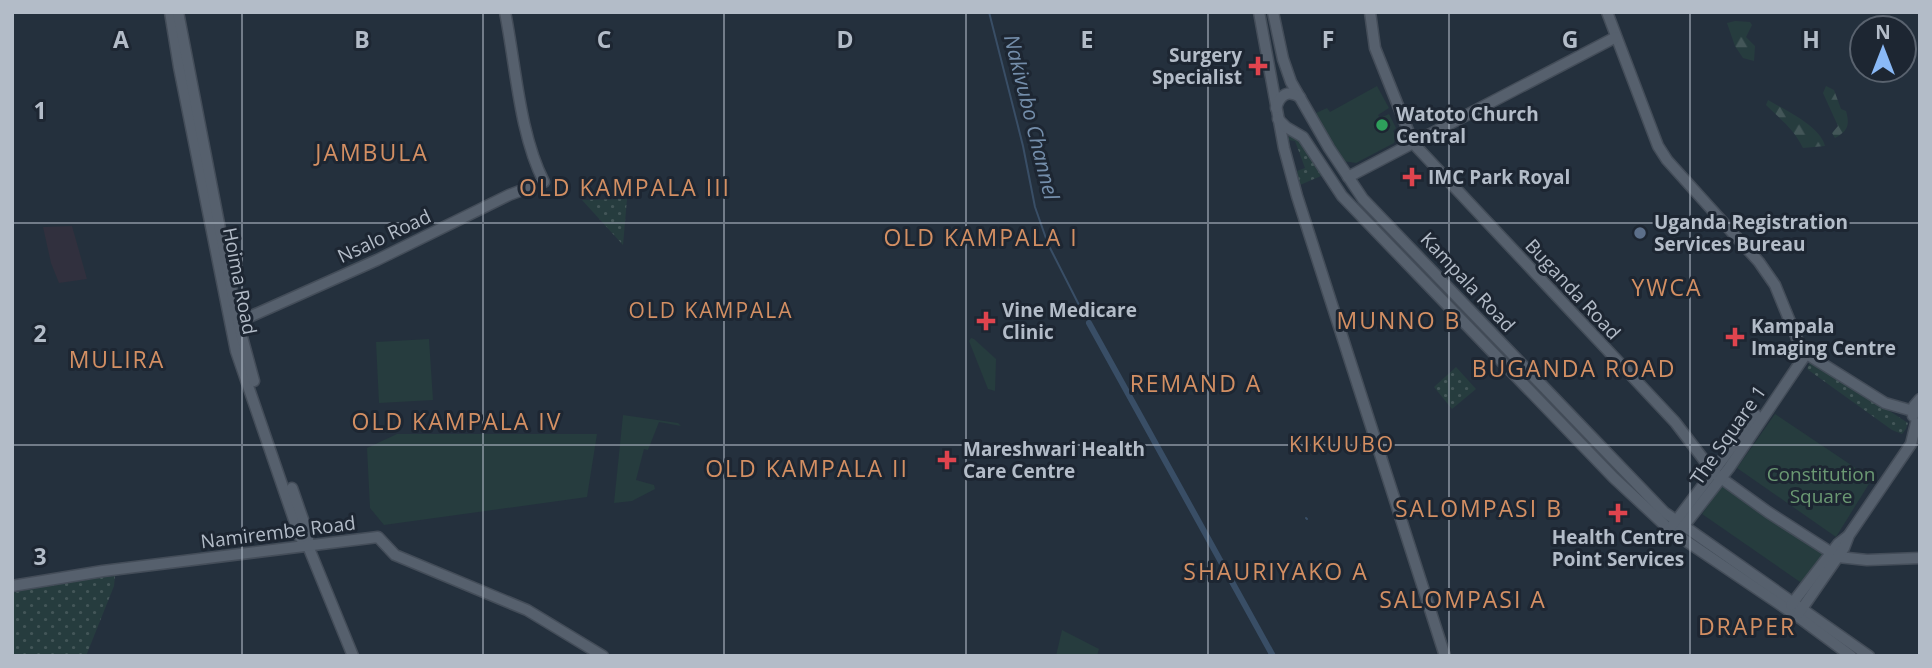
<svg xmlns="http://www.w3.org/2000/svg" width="1932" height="668" font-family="'Open Sans',sans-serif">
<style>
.medical{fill:#31303e}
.grass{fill:url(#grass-dots)}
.forest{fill:url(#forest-firs)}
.park{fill:#263c3e}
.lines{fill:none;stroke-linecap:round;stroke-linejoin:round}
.stream{stroke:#394e66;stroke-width:2}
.canal{stroke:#394e66;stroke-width:6}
.major-casing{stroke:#444d59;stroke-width:13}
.major{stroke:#56606d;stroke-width:10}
.grid{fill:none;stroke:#b3bcc8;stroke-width:2;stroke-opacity:0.55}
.health-dot{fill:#e0444e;stroke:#1d2632;stroke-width:2.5}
.leisure-dot{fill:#2e9e5b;stroke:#1d2632;stroke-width:2.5}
.service-dot{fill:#5c6f8a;stroke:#1d2632;stroke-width:2.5}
.labels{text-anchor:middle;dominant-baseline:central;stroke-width:6;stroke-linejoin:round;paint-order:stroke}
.poi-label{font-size:19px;font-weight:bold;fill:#b3bcc8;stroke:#1d2632;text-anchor:start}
.street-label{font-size:19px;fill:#b3bcc8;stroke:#1d2632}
.park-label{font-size:19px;fill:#6b9973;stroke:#1d2632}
.water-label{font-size:21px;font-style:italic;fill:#748eab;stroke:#1d2632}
.neighbourhood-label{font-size:21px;letter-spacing:2px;fill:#d38f63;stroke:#1d2632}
.quarter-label{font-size:23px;letter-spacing:2px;fill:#d38f63;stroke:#1d2632}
.grid-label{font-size:23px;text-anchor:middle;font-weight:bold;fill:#b3bcc8;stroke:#1d2632;stroke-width:6;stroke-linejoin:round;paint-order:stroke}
</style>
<defs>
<pattern id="grass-dots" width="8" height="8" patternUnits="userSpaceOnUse" patternTransform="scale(1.75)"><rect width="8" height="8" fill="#263c3e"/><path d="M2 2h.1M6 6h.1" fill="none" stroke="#435658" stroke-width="1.8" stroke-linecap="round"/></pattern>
<pattern id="forest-firs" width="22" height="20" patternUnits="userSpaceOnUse" patternTransform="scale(1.75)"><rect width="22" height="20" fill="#263c3e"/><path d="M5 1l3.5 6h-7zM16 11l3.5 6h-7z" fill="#435658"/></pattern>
</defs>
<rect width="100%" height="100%" fill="#24303d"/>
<path class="medical" d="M72 226 87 279 59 283 51 263 43 227Z"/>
<g class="grass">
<path d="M1288 134 1304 141 1321 176 1300 185 1297 171 1305 168 1295 141 1289 140Z"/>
<path d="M627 199 623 245 582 200Z"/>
<path d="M1811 360 1908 423 1906 429 1902 434 1892 430 1807 369Z"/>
<path d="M1456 367 1476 389 1452 409 1434 387Z"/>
<path d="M115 576 114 586 86 656H12V593L60 582Z"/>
</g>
<g class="forest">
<path d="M1735 21 1750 22 1752 25 1746 37 1755 46 1754 61 1743 58 1735 46 1727 23Z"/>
<path d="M1826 86 1834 90 1841 109 1846 111C1850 125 1848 131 1835 138L1832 133 1838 126 1823 93Z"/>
<path d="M1768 100C1785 110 1820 126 1825 146L1803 148C1794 129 1780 119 1766 105Z"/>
</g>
<g class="park">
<path d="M1377 86 1389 108 1378 115 1380 118 1389 114 1396 128 1393 131 1396 135 1394 143 1356 163 1342 161 1319 124 1321 122 1316 113 1327 108 1330 112Z"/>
<path d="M971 338 974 339 996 359 995 391 988 389 969 341Z"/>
<path d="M429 339 433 400 379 403 376 342Z"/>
<path d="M1775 414 1872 479 1836 537 1737 468Z"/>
<path d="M623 415 678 423 681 426 659 422 648 450 644 449 636 480 654 485 655 489 632 501 614 503Z"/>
<path d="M397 434H597L587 497 384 525 370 508 367 448Z"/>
<path d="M1722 486 1823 554 1803 584 1702 514Z"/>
<path d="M1062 630 1099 649 1097 656H1056Z"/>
</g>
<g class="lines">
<g class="stream">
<path d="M989 12 1023 146 1035 207 1048 244 1079 305"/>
<path d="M1306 518 1307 519"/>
</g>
<path class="canal" d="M1089 323 1273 656"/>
<g class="major-casing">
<g id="major">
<path d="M170 12 179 67 236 351 300 537 308 546 353 656"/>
<path d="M178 12 238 322 254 381"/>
<path d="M1259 12 1284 148 1297 196 1445 656"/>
<path d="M1273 12 1283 59 1291 82 1329 148 1363 199 1664 512 1869 656"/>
<path d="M1370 12 1375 48 1413 143 1675 422 1714 473 1768 512 1838 557 1867 560 1920 558"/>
<path d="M1607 12 1658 146 1667 160 1759 262 1775 285 1802 351 1885 403 1913 411"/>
<path d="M1276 108C1280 94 1288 90 1300 97"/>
<path d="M1278 119 1286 127 1303 137 1342 196 1614 478 1670 530 1797 616 1851 656"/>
<path d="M1348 177 1616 37"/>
<path d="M238 322 377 260 509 195 544 182C519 133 516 66 505 12"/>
<path d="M1913 416 1914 406 1920 399"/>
<path d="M292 488 308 534V546"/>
<path d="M1673 525 1756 415"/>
<path d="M1680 531 1729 468 1806 354"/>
<path d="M12 586 103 571 378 537 395 555 527 610 603 656"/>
<path d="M1791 605 1838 544 1847 537"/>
<path d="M1799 613 1844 548 1849 535 1911 444 1916 423"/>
</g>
</g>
<use href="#major" class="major"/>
</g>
<path class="grid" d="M242 12V656M483 12V656M724 12V656M966 12V656M1208 12V656M1449 12V656M1690 12V656M12 223H1920M12 445H1920"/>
<g class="health-dot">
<path d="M1254.5 55.5h7v7h7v7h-7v7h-7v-7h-7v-7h7z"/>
<path d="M1408.5 166.5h7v7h7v7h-7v7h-7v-7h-7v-7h7z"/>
<path d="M982.5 310.5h7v7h7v7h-7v7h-7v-7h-7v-7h7z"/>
<path d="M1731.5 326.5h7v7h7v7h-7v7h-7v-7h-7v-7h7z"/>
<path d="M943.5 449.5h7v7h7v7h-7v7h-7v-7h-7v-7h7z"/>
<path d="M1614.5 502.5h7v7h7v7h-7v7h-7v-7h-7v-7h7z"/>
</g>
<circle class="leisure-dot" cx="1382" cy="125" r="7"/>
<circle class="service-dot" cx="1640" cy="233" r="7"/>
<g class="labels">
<g class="poi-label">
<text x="1242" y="55" text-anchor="end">Surgery<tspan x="1242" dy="22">Specialist</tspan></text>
<text x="1396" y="114">Watoto Church<tspan x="1396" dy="22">Central</tspan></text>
<text x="1428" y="177">IMC Park Royal</text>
<text x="1654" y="222">Uganda Registration<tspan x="1654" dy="22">Services Bureau</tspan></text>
<text x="1002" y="310">Vine Medicare<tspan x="1002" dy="22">Clinic</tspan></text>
<text x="1751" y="326">Kampala<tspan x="1751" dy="22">Imaging Centre</tspan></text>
<text x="963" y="449">Mareshwari Health<tspan x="963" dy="22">Care Centre</tspan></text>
<text x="1618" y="537" text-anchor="middle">Health Centre<tspan x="1618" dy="22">Point Services</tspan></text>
</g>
<g class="street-label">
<text transform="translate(384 236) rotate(-25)">Nsalo Road</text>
<text transform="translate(240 281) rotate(79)">Hoima Road</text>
<text transform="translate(1468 282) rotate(47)">Kampala Road</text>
<text transform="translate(1573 289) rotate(47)">Buganda Road</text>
<text transform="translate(1728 435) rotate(-55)">The Square 1</text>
<text transform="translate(278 532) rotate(-7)">Namirembe Road</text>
</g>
<g class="park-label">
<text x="1821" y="474">Constitution<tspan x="1821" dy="22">Square</tspan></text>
</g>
<g class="water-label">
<text transform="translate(1032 117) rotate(76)">Nakivubo Channel</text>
</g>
<g class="neighbourhood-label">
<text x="711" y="310">OLD KAMPALA</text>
<text x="1342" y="444">KIKUUBO</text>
</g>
<g class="quarter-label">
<text x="372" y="152">JAMBULA</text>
<text x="625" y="187">OLD KAMPALA III</text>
<text x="981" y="237">OLD KAMPALA I</text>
<text x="1667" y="287">YWCA</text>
<text x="1399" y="320">MUNNO B</text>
<text x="117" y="359">MULIRA</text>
<text x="1574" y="368">BUGANDA ROAD</text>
<text x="1196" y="383">REMAND A</text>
<text x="457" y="421">OLD KAMPALA IV</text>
<text x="807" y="468">OLD KAMPALA II</text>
<text x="1479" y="508">SALOMPASI B</text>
<text x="1276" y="571">SHAURIYAKO A</text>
<text x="1463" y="599">SALOMPASI A</text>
<text x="1747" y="626">DRAPER</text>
</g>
</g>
<g class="grid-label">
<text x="121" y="48">A</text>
<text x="362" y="48">B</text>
<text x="604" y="48">C</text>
<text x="845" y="48">D</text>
<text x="1087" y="48">E</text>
<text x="1328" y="48">F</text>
<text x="1570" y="48">G</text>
<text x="1811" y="48">H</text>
<text x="40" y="119">1</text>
<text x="40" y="342">2</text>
<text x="40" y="565">3</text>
</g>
<rect width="1932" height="668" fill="none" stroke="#b3bcc8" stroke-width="28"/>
<g transform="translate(1883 49)"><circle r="33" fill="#1d2632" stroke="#59626e" stroke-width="2"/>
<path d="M0-5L12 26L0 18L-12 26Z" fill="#8ab9f6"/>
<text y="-10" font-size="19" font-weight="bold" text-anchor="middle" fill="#b3bcc8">N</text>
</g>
</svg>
